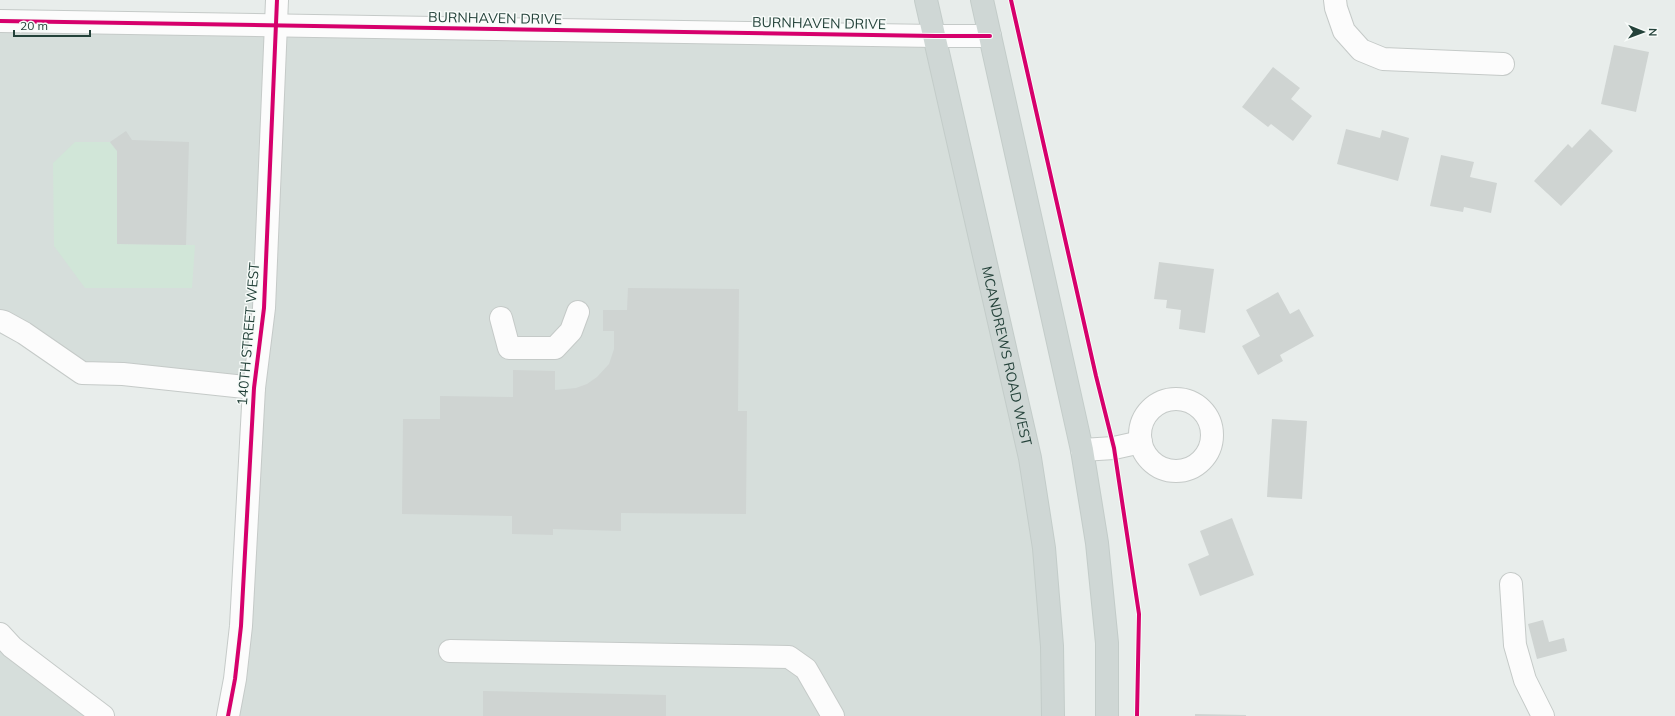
<svg xmlns="http://www.w3.org/2000/svg" width="1675" height="716" font-family="Mulish,sans-serif">
<style>
.built{fill:#d6dedb}
.green{fill:#d1e6d8}
.building{fill:#cfd4d2}
.lines{fill:none;stroke-linecap:round;stroke-linejoin:round}
.minor-casing{stroke:#c5cac8;stroke-width:24}
.major-casing{stroke:#c3ccc9;stroke-width:24}
.minor{stroke:#fcfcfc;stroke-width:22}
.major{stroke:#cfd7d5;stroke-width:22}
.cycleway-casing{stroke:#f7fbf9;stroke-width:6}
.cycleway{stroke:#d6006c;stroke-width:4}
.labels{text-anchor:middle;dominant-baseline:central;stroke-width:3;stroke-linejoin:round;paint-order:stroke}
.street-label{font-size:14px;fill:#24423a;stroke:#f7fbf9}
</style>
<rect width="100%" height="100%" fill="#e8edeb"/>
<g class="built">
<path d="M0 21 935 36 1030 458 1053 716H228L254 388 82 373 0 321Z"/>
<path d="M0 634 103 716H0Z"/>
</g>
<path class="green" d="M75 142H110L117 151V244L195 245 192 288H85L54 246 53 163Z"/>
<g class="building">
<path d="M1614 45 1649 52 1636 112 1601 104Z"/>
<path d="M1273 67 1300 88 1291 99 1312 116 1293 141 1271 124 1268 127 1242 107Z"/>
<path d="M1346 129 1380 138 1382 130 1409 138 1398 181 1337 164Z"/>
<path d="M1590 129 1613 151 1561 206 1534 181 1568 144 1572 148Z"/>
<path d="M126 131 132 140 189 142 186 245 117 244V151L110 142Z"/>
<path d="M1441 155 1474 162 1470 177 1497 183 1491 213 1464 207 1463 212 1430 206Z"/>
<path d="M1159 262 1214 269 1205 333 1179 329 1181 310 1166 308 1167 300 1154 299Z"/>
<path d="M628 288 739 289 738 411H747L746 514 621 513V531L553 529V535L512 534V516L402 514 403 419H440V396L513 397V370L555 371V390L576 388 587 384 597 377 609 364 614 349V331H603V310H627Z"/>
<path d="M1278 292 1290 314 1299 309 1314 336 1280 355 1283 361 1258 375 1242 346 1260 336 1246 310Z"/>
<path d="M1272 419 1307 421 1302 499 1267 497Z"/>
<path d="M1232 518 1254 575 1200 596 1188 564 1209 555 1200 531Z"/>
<path d="M1543 620 1549 642 1564 638 1567 651 1537 659 1528 624Z"/>
<path d="M483 691 666 695V716H483Z"/>
<path d="M1195 714 1246 715V716H1195Z"/>
</g>
<g class="lines">
<g class="minor-casing">
<g id="minor">
<path d="M1335 0 1336 8 1344 31 1361 50 1383 59 1503 64"/>
<path d="M0 21 935 36H990"/>
<path d="M501 318 509 348H555L571 331 578 312"/>
<path d="M0 321 4 322 24 333 82 373 123 374 254 388"/>
<circle cx="1176" cy="435" r="36"/>
<path d="M1082 450 1114 448 1141 442"/>
<path d="M1511 584 1515 645 1525 680 1543 716"/>
<path d="M0 634 12 647 103 716"/>
<path d="M450 651 789 657 806 669 833 716"/>
<path d="M228 716 235 679 241 626 254 388 264 308 277 0"/>
</g>
</g>
<g class="major-casing">
<g id="major">
<path id="s1" d="M926 0 1030 458 1044 548 1052 646 1053 716"/>
<path d="M982 0 1082 450 1097 543 1107 643V716"/>
</g>
</g>
<use href="#minor" class="minor"/>
<use href="#major" class="major"/>
<g class="cycleway-casing">
<g id="cycleway">
<path d="M1011 0 1096 376 1114 448 1139 614 1137 716"/>
<path d="M0 21 935 36H990"/>
<path d="M228 716 235 679 241 626 254 388 264 308 277 0"/>
</g>
</g>
<use href="#cycleway" class="cycleway"/>
</g>
<g class="labels">
<g class="street-label">
<text transform="translate(495 18) rotate(1)">BURNHAVEN DRIVE</text>
<text transform="translate(819 23) rotate(1)">BURNHAVEN DRIVE</text>
<text transform="translate(248 334) rotate(-85)">140TH STREET WEST</text>
<text stroke="none"><textPath href="#s1" startOffset="365">MCANDREWS ROAD WEST</textPath></text>
</g>
</g>
<g transform="translate(1643 32) rotate(91)" stroke="#f7fbf9" stroke-width="3" paint-order="stroke">
<path d="M0-3L7 15L0 10L-7 15Z" fill="#24423a"/>
<text y="-6" font-size="11" font-weight="bold" text-anchor="middle" fill="#24423a">N</text>
</g>
<path d="M14 30v6h76v-6" fill="none" stroke="#24423a" stroke-width="2"/>
<text x="20" y="30" font-size="12" fill="#24423a" stroke="#f7fbf9" stroke-width="3" paint-order="stroke">20 m</text>
</svg>
